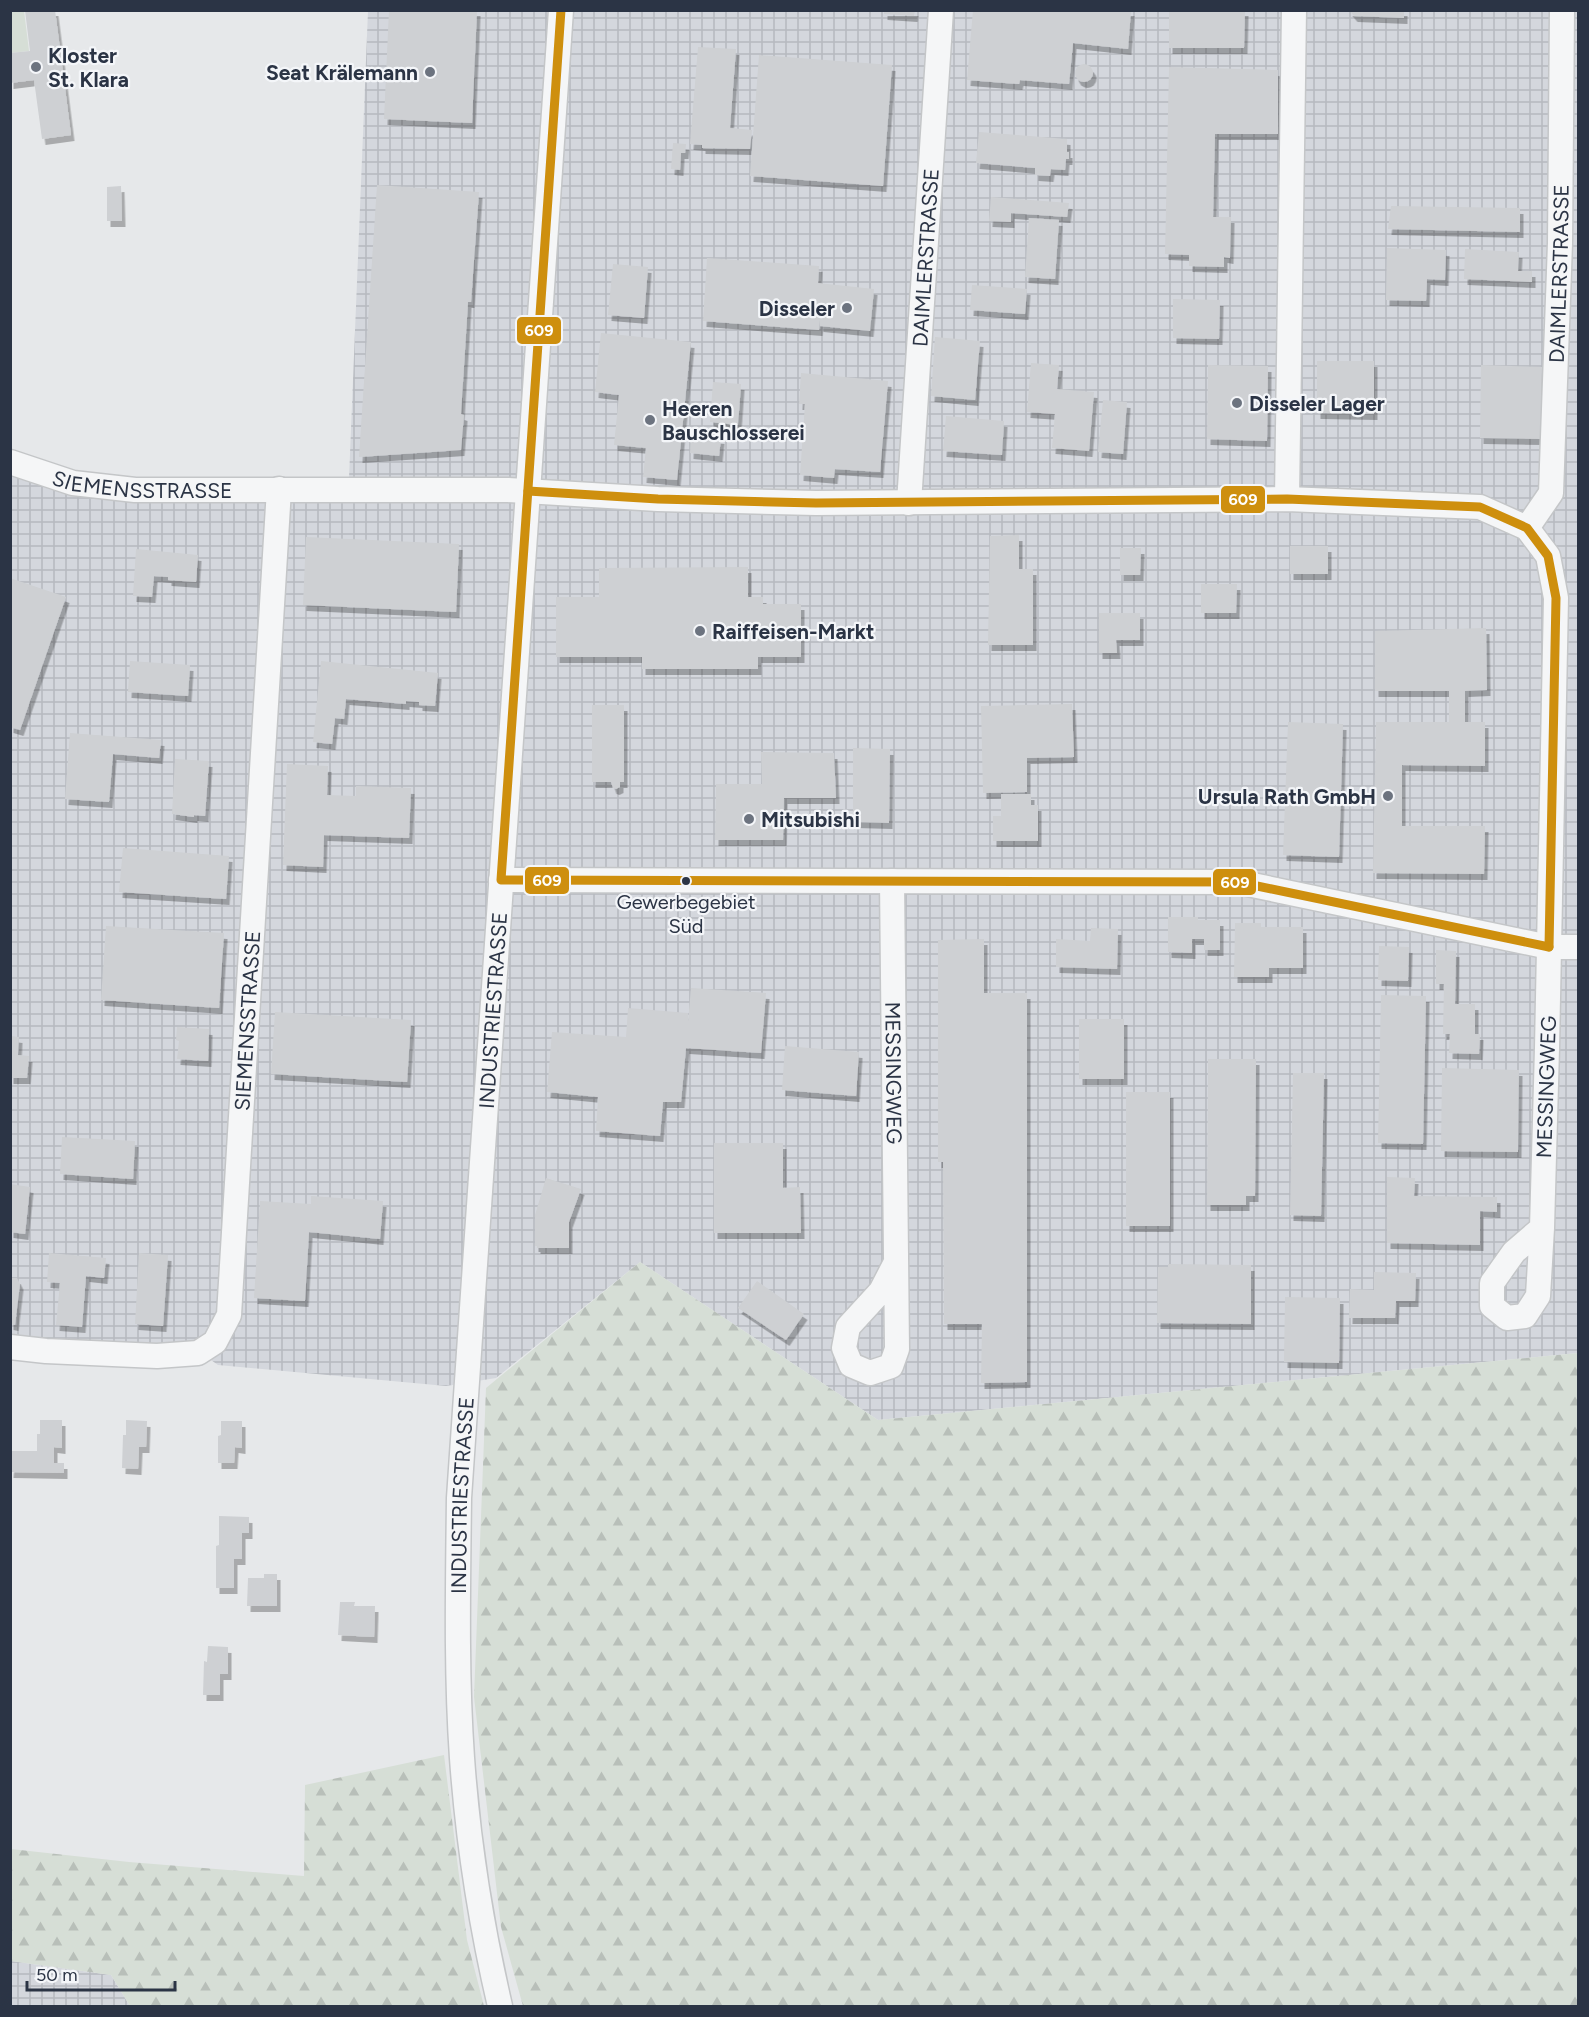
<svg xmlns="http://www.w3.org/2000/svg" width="1589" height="2017" font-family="Figtree,sans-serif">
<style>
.industrial{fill:url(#industrial-grid)}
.forest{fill:url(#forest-firs)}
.garden{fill:#d6ded6}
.building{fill:#ced0d3;filter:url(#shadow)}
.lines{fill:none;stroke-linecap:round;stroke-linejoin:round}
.minor-casing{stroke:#c4c6c8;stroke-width:27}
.minor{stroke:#f5f6f7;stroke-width:24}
.bus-1-casing{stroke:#f4f6f9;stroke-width:14}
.bus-1{stroke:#ce8f0e;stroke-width:9}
.poi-dot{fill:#6c737f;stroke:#f4f6f9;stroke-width:2}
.bus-dot{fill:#2b3445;stroke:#f4f6f9;stroke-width:2}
.labels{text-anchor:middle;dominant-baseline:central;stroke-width:4.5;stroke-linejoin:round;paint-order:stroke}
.bus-label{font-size:20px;fill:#2b3445;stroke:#f4f6f9}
.poi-label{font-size:21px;font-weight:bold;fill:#2b3445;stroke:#f4f6f9;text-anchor:start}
.street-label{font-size:21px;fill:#2b3445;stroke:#f4f6f9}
.line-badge{stroke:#f4f6f9;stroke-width:2}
.badge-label{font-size:16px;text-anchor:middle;font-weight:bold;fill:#fff}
</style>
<defs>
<pattern id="industrial-grid" width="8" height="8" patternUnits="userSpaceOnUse" patternTransform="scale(1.5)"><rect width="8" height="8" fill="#d4d7dd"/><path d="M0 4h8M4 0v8" fill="none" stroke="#b6b9bf"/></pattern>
<pattern id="forest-firs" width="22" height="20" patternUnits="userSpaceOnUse" patternTransform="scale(1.5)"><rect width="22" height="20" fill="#d6ded6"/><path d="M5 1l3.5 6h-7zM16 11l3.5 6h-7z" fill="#b8bfb9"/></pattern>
<filter id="shadow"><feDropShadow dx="3.5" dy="6" stdDeviation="0" flood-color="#0004"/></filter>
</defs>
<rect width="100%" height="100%" fill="#e6e8ea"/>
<g class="industrial">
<path d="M368 11H1578V1353L878 1420 640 1262 496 1378 446 1386 218 1365 187 1343 157 1345 11 1338 10 474 133 501 348 503Z"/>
<path d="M11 1961 111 1975 130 2006H11Z"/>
</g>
<g class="forest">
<path d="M640 1262 878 1420 1578 1353V2006H523L501 1927 474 1697 486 1388Z"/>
<path d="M444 1755 467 1940 484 2006H130L111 1975 11 1961V1849L129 1862 304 1876 305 1785Z"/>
</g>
<path class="garden" d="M10 11H24L29 51 11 53Z"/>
<g class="building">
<path d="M25 10H55L71 135 42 139 34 80 10 83V53L30 51Z"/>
<path d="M389 10H477L472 123 384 119Z"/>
<path d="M884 10H915L914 16 884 14Z"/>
<path d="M973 10H1131L1128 49 1073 43 1069 84 1020 80 1019 84 967 80Z"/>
<path d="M1169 10H1245L1244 48H1169Z"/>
<path d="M1349 10H1404V18L1354 16Z"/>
<path d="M698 47 736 49 730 128 752 130 750 149 702 148V145L690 144Z"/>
<path d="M759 55 892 65 883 186 750 176Z"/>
<circle cx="1084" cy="73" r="9"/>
<path d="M1169 67 1278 70V134H1215L1213 217H1231L1230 258 1224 257V267L1189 266V255L1165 254Z"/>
<path d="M979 132 1067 139V152H1069V159H1066L1065 170 1051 169 1050 176 1035 175V168L976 163Z"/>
<path d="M673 143 686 144 685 153H681L680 170 671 169Z"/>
<path d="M377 185 479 192 471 302H468L461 414 464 415 461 450 359 457Z"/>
<path d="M121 186 122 221H107V187Z"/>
<path d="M991 197 1069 203 1067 217 1011 213V222L989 221Z"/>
<path d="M1391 206 1520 208V232L1388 229Z"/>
<path d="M1029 218 1059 220 1055 279 1025 277Z"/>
<path d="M1387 248 1446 250 1445 280 1427 279 1426 301 1386 300Z"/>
<path d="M1465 249 1519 252 1518 271H1532V282L1464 279Z"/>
<path d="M707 258 819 266 818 283 874 289 870 331 820 326V320L819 330 703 321Z"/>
<path d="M613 264 648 267 644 318 608 315Z"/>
<path d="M972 285 1027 289 1025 314 970 310Z"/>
<path d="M1173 299 1220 300 1219 339 1173 338Z"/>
<path d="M601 333 691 342 677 480 643 477 646 448 614 445 619 395 595 392Z"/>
<path d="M935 337 980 341 975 400 931 396Z"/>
<path d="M1317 361H1374V414L1317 413Z"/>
<path d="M1031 363 1059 365 1057 389 1094 392 1089 451 1052 448 1055 414 1027 412Z"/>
<path d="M1208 365 1268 366 1267 441 1207 439Z"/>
<path d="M1481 365 1542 367 1541 439 1480 438Z"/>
<path d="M801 373 888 381 880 472 835 469 834 478 800 475 805 404H799Z"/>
<path d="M713 382 741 384 738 425 710 422Z"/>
<path d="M1103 400 1127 402 1123 454 1098 452Z"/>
<path d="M946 416 1004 421 1002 455 943 451Z"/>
<path d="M691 435 721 438 719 456 690 453Z"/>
<path d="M1019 535V569H1033V645H988L990 536Z"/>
<path d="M306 537 459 544 456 612 303 605Z"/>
<rect x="1290" y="546" width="38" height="28"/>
<path d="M1120 548H1141L1140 575H1120Z"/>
<path d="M136 549 198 555 196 582 168 580V577L154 576 152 597 133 596Z"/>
<path d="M748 567V597H763V604H801V657H758V669H642V657H556V597H599V568Z"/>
<path d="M10 578 66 597 20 730 10 727Z"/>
<path d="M1201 584H1237L1236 613H1201Z"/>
<path d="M1099 613H1140V640H1116L1117 653H1099Z"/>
<path d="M1486 628 1487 690 1465 691V722H1485V766L1402 765V826H1485L1484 874 1373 873 1376 722H1449V691H1375V631Z"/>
<path d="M130 661 190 665 188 696 128 692Z"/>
<path d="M321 661 438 673 435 706 419 705V702L406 701V704L346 699 344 719 335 718 332 744 313 742Z"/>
<path d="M1072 704 1074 757 1027 758V792L983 793 981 706Z"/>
<path d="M592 705H624V782H620V787L616 789 613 788 611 782H592Z"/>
<path d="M1288 722 1343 724 1339 857 1283 855Z"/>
<path d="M70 733 161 740 159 758 113 754 109 802 65 799Z"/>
<path d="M853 748 890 749 889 823 853 822Z"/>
<path d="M761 752 834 753 836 798H784L783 840H715L716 784H762Z"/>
<path d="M175 759 209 761 205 816 194 815V817L172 814Z"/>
<path d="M287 764 328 766 327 795 356 796V786L411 788 409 838 324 835 323 867 283 865Z"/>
<path d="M1001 794H1031V805H1038V841H993V816H1001Z"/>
<path d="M123 848 229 856 226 899 119 892Z"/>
<path d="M1168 917H1198V920H1220V950H1204V939H1192V953L1168 952Z"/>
<path d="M1235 923H1261V927H1303V968H1269V977H1234Z"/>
<path d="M106 926 224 933 219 1008 101 1000Z"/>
<path d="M1091 928 1118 929 1117 969 1056 967V939L1090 941Z"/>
<path d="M984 939V993H1027V1382L981 1383 982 1324H944L943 1162H938V940Z"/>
<path d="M1379 946 1409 947 1408 981 1378 980Z"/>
<path d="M1436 950 1456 951 1455 1004H1475V1034H1480L1479 1054 1449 1053 1450 1034H1443L1444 984H1436Z"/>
<path d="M691 988 766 993 761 1053 686 1048 681 1102H663L660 1136 596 1131 598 1097 547 1092 552 1032 626 1037 628 1008 688 1013V1021Z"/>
<path d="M1381 995 1426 996 1423 1144 1378 1143Z"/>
<path d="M275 1012 411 1020 407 1082 271 1074Z"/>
<rect x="1079" y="1019" width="45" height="60"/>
<path d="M177 1027 209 1029 208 1061 177 1059 179 1041 176 1040Z"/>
<path d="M10 1036 19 1037 18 1055 29 1056 27 1078H10Z"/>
<path d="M785 1046 859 1052 856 1096 782 1090Z"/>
<path d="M1208 1059H1256L1255 1196H1246V1205H1207Z"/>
<path d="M1442 1068 1519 1070 1518 1152 1441 1151Z"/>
<path d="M1293 1073H1324L1321 1216 1290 1215Z"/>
<rect x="1126" y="1092" width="44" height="134"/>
<path d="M62 1137 135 1141 133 1179 60 1174Z"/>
<path d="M714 1143H783V1188L800 1187 801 1233H714Z"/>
<path d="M1387 1177 1415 1178 1414 1196 1497 1197V1212L1480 1211V1245L1387 1243Z"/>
<path d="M546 1178 581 1189 569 1222V1248H537V1246H535V1215Z"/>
<path d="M10 1184 30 1187 25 1234 10 1232Z"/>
<path d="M311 1196 383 1201 380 1239 309 1232 305 1301 254 1298 260 1201 311 1204Z"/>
<path d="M49 1253 106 1258 104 1278 86 1276 82 1327 56 1325 60 1283 47 1282Z"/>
<path d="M139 1253 168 1255 163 1326 135 1324Z"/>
<path d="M1168 1264 1251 1265V1324L1157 1323 1158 1267H1168Z"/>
<path d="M1374 1272 1416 1273 1415 1301H1396L1395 1318H1349L1350 1289 1374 1290Z"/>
<path d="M10 1278H17L20 1284 15 1325 10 1324Z"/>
<path d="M757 1281 804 1314 786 1340 738 1308Z"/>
<path d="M1285 1297 1340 1298 1339 1363 1284 1362Z"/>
<path d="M40 1420H62V1448L54 1447V1463H64V1473L10 1472 12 1451H37V1434H40Z"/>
<path d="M126 1420 147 1421 146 1447H139L138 1469 122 1468 123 1435H126Z"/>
<path d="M221 1421H242V1448L235 1447 234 1463H218V1436L221 1435Z"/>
<path d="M219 1516 249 1517V1533H242V1559H234V1588H216V1546L219 1545Z"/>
<path d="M264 1574H277V1606H247L248 1578H264Z"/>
<path d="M340 1602H355L354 1606H375L374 1637 338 1635Z"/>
<path d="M208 1646 228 1647V1674H220V1695H203L204 1661 207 1662Z"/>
</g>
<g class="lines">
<g class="minor-casing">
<g id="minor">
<path id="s1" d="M10 462 73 483 135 490H508L658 499 816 503 1287 499 1480 507 1527 528 1548 556 1556 598 1547 1048 1542 1228 1538 1296 1525 1316 1507 1318 1492 1306V1283L1514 1252 1542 1228"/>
<path d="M1287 499 1294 10"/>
<path id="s2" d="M909 503 941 10"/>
<path id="s3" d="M1527 528 1551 493 1560 243 1562 10"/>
<path d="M501 880 1238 882 1549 947H1578"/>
<path id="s4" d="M892 881 897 1349 891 1366 870 1373 851 1365 844 1348 848 1327 881 1291 895 1264"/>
<path id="s5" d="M10 1347 46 1351 157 1356 198 1353 215 1342 229 1315 279 489"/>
<path id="s6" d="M500 2006C481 1925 468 1842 462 1758 456 1672 458 1585 459 1498L561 10"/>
</g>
</g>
<use href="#minor" class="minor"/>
<g class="bus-1-casing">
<g id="bus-1">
<path d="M561 10 501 880 1238 882 1549 947"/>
<path d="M528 491 658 499 816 503 1287 499 1480 507 1527 528 1548 556 1556 598 1549 947"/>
</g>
</g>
<use href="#bus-1" class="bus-1"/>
</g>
<g class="poi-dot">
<circle cx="36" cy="67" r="6"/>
<circle cx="430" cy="72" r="6"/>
<circle cx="847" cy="308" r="6"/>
<circle cx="1237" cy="403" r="6"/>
<circle cx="650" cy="420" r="6"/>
<circle cx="700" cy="631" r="6"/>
<circle cx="1388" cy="796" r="6"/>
<circle cx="749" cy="819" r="6"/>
</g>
<circle class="bus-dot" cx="686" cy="881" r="5"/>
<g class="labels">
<g class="bus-label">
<text x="686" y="902">Gewerbegebiet<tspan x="686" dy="24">Süd</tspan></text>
</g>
<g class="poi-label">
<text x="48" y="55">Kloster<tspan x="48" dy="24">St. Klara</tspan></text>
<text x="418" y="72" text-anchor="end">Seat Krälemann</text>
<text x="835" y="308" text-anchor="end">Disseler</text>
<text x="1249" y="403">Disseler Lager</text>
<text x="662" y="408">Heeren<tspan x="662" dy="24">Bauschlosserei</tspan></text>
<text x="712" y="631">Raiffeisen-Markt</text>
<text x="1376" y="796" text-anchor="end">Ursula Rath GmbH</text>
<text x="761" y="819">Mitsubishi</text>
</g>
<g class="street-label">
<text stroke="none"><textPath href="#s2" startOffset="246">DAIMLERSTRASSE</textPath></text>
<text stroke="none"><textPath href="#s3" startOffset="262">DAIMLERSTRASSE</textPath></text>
<text stroke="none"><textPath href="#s1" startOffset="136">SIEMENSSTRASSE</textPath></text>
<text stroke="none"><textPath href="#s6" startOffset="1000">INDUSTRIESTRASSE</textPath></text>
<text stroke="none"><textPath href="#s5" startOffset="534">SIEMENSSTRASSE</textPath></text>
<text stroke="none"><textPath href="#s4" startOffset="192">MESSINGWEG</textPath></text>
<text transform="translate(1546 1087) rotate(-88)">MESSINGWEG</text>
<text stroke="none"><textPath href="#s6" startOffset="514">INDUSTRIESTRASSE</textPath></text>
</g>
</g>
<g class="line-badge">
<rect x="516" y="316" width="46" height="29" rx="6" fill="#ce8f0e"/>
<rect x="1220" y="485" width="46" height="29" rx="6" fill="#ce8f0e"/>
<rect x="524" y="866" width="46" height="29" rx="6" fill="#ce8f0e"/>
<rect x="1212" y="868" width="45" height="28" rx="6" fill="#ce8f0e"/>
</g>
<g class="badge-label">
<text x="539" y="336">609</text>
<text x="1243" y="505">609</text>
<text x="547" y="886">609</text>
<text x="1235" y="888">609</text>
</g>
<rect width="1589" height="2017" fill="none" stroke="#2b3445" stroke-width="24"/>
<path d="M27 1981v9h148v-9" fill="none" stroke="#2b3445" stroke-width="3"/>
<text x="36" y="1981" font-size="18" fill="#2b3445" stroke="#f4f6f9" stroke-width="4.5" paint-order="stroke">50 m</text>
</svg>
